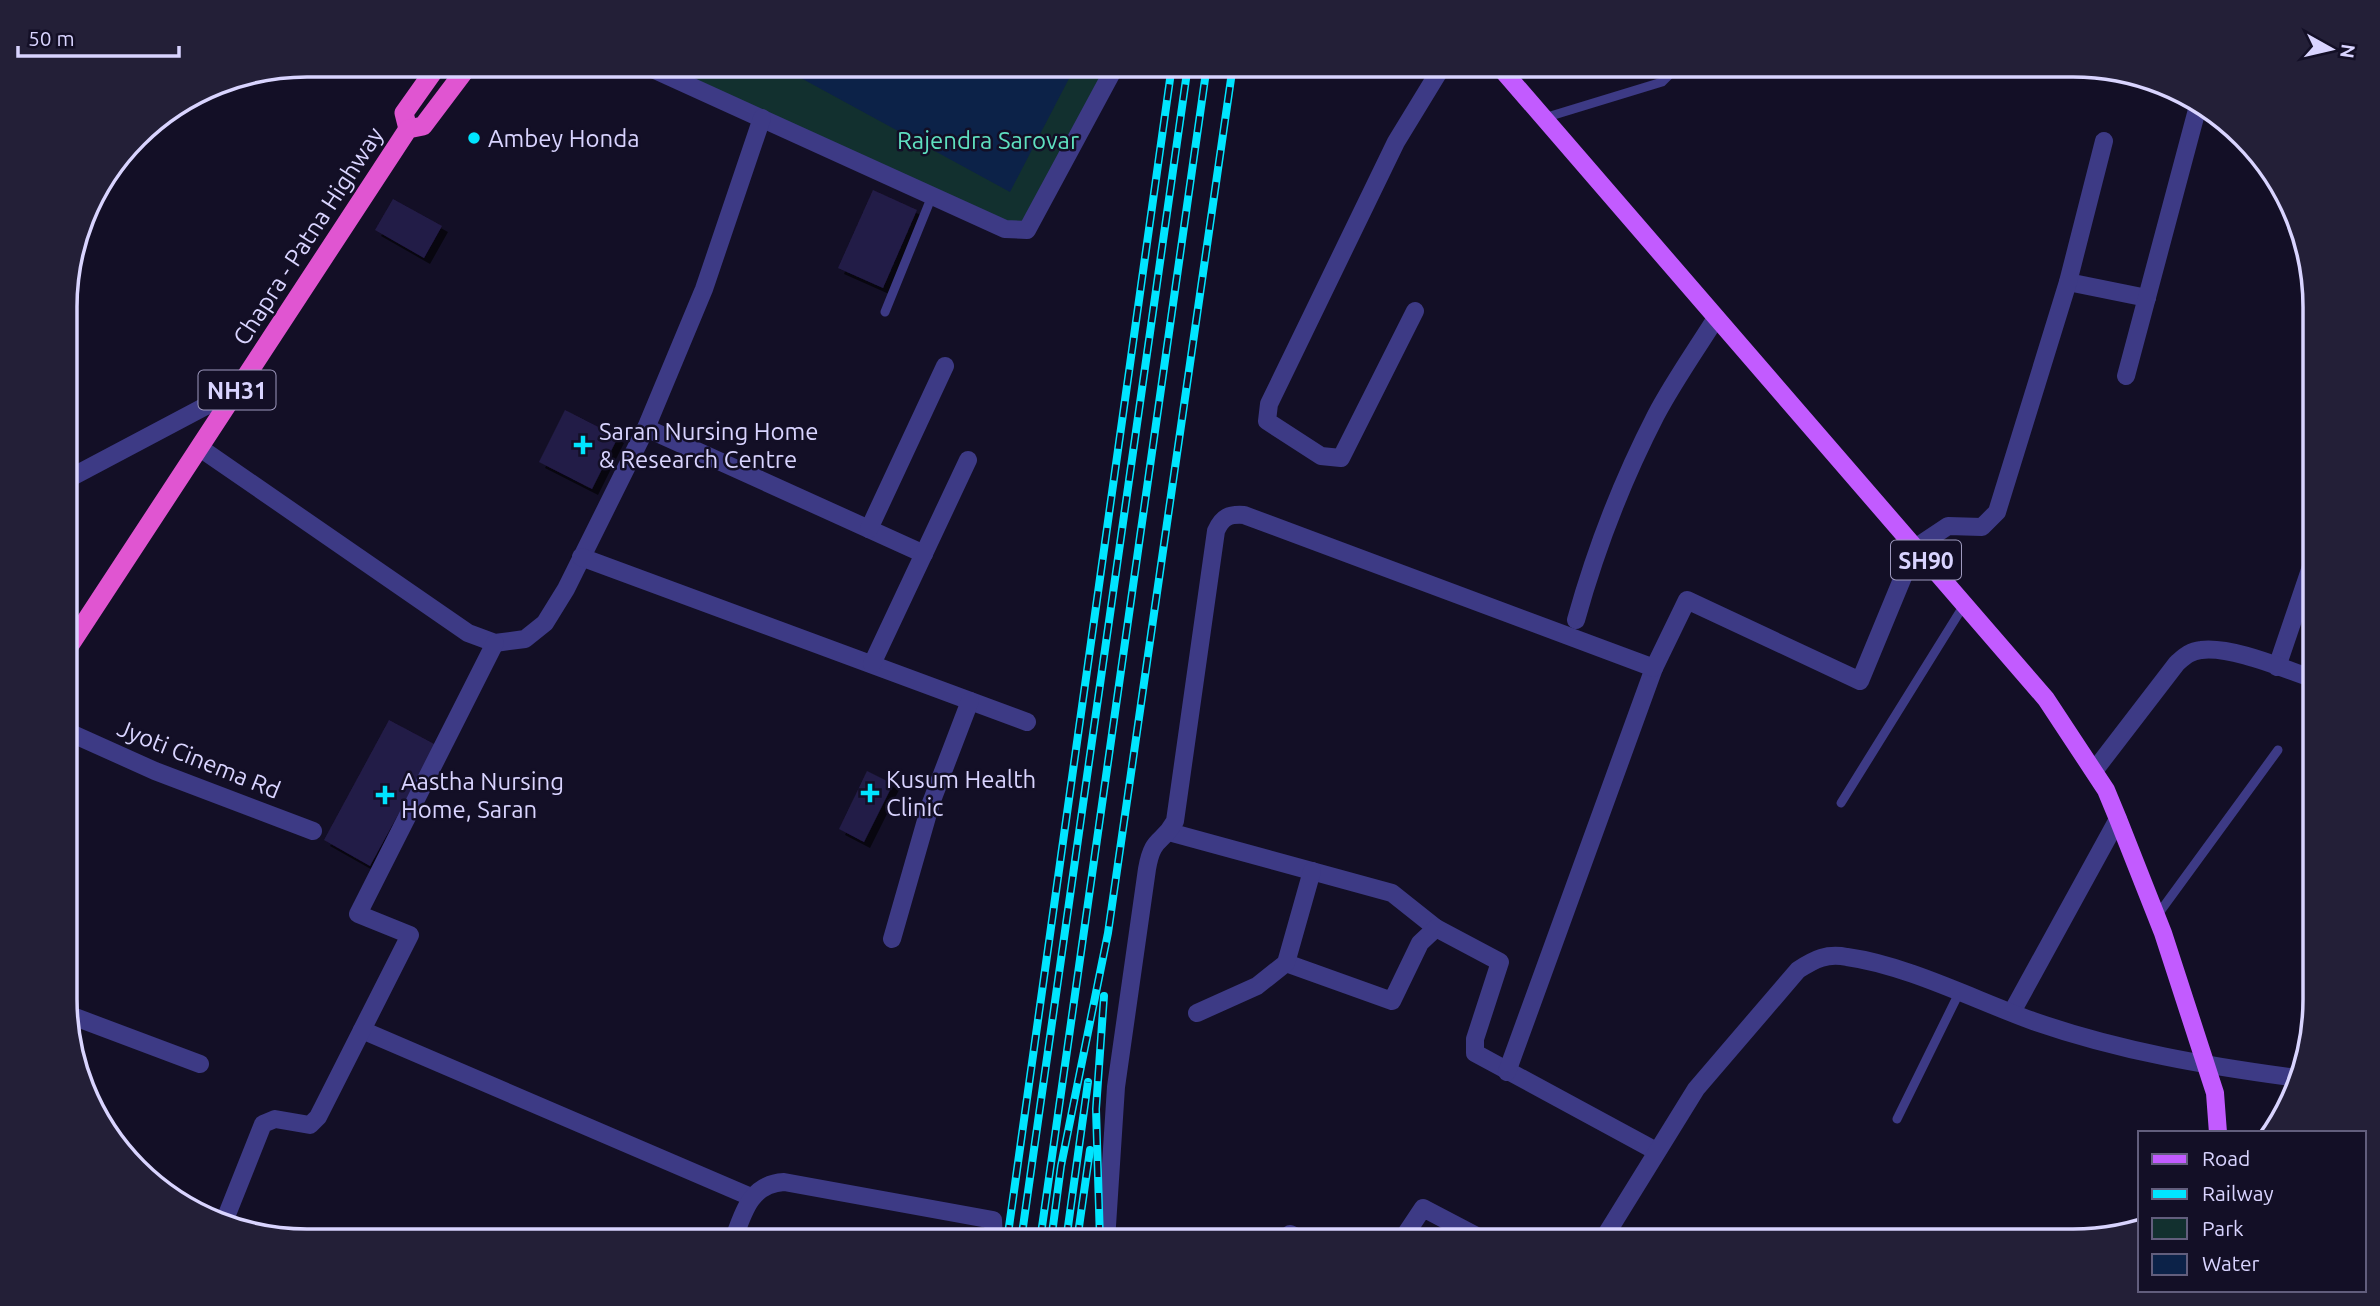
<svg xmlns="http://www.w3.org/2000/svg" width="2380" height="1306" font-family="Ubuntu,sans-serif">
<style>
.green{fill:#12302f}
.water{fill:#0c2248}
.building{fill:#241b47;filter:url(#shadow)}
.lines{fill:none;stroke-linecap:round;stroke-linejoin:round}
.service{stroke:#3d3a85;stroke-width:9}
.minor{stroke:#3d3a85;stroke-width:18}
.primary{stroke:#c25bff;stroke-width:18}
.trunk{stroke:#e055d1;stroke-width:19}
.rail-casing{stroke:#00e5ff;stroke-width:8}
.rail{stroke:#130f26;stroke-width:5;stroke-dasharray:16;stroke-linecap:butt}
.poi-dot{fill:#00e5ff;stroke:#130f26;stroke-width:2.5}
.labels{text-anchor:middle;dominant-baseline:central;stroke-width:5;stroke-linejoin:round;paint-order:stroke}
.shield{fill:#130f26;stroke:#9e99be;stroke-width:2}
.shield-label{font-size:23px;font-weight:bold;fill:#d9d4ff}
.poi-label{font-size:24px;fill:#d9d4ff;stroke:#130f26;text-anchor:start}
.park-label{font-size:24px;fill:#5fe0c0;stroke:#130f26}
.street-label{font-size:24px;fill:#d9d4ff;stroke:#130f26}
.rim{fill:none;stroke:#d9d4ff;stroke-width:3.5}
</style>
<defs>
<filter id="shadow"><feDropShadow dx="6" dy="6" stdDeviation="0" flood-color="#0009"/></filter>
</defs>
<rect width="100%" height="100%" fill="#130f26"/>
<path class="green" d="M647 65H1113L1023 238Z"/>
<path class="water" d="M777 65H1076L1010 192Z"/>
<g class="building">
<path d="M873 190 917 210 883 288 838 268Z"/>
<path d="M393 199 442 226 424 258 375 230Z"/>
<path d="M565 410 618 437 592 489 539 462Z"/>
<path d="M389 720 436 745 370 866 324 840Z"/>
<path d="M867 771 893 784 864 842 839 829Z"/>
</g>
<g class="lines">
<g class="service">
<path d="M1544 118 1662 82 1679 65"/>
<path d="M885 312 932 196"/>
<path d="M1841 803 1964 605"/>
<path d="M2156 917 2278 750"/>
<path d="M1897 1119 1959 993"/>
</g>
<g class="minor">
<path d="M644 65 1005 229 1027 230 1116 65"/>
<path d="M2068 282 2147 298"/>
<path d="M1415 311 1341 458 1321 456 1267 421 1269 404 1396 142 1443 65"/>
<path d="M2126 376 2198 106"/>
<path d="M646 428 924 554"/>
<path d="M200 448 468 633 495 643 525 639 545 623 566 589 646 428 704 289 762 118"/>
<path d="M66 480 236 390"/>
<path d="M869 529 945 366"/>
<path d="M581 557 1027 722"/>
<path d="M1576 620C1596 548 1622 481 1656 415 1674 381 1696 350 1716 318"/>
<path d="M872 664 968 460"/>
<path d="M2277 667 2314 558"/>
<path d="M66 731 155 771 313 831"/>
<path d="M2094 771 2177 663C2184 657 2190 651 2201 650 2232 646 2284 669 2314 679"/>
<path d="M1169 832 1392 893 1436 928"/>
<path d="M892 939 931 803 970 701"/>
<path d="M1286 963 1392 1001 1420 943 1436 928 1500 962 1475 1039V1053L1656 1151"/>
<path d="M2012 1012 2118 819"/>
<path d="M1197 1013 1257 986 1286 963 1312 871"/>
<path d="M67 1014 200 1064"/>
<path d="M362 1030 751 1197"/>
<path d="M1507 1072 1654 668"/>
<path d="M224 1222 263 1124 275 1119 310 1125 318 1117 410 935 358 914 495 643"/>
<path d="M1290 1234 1305 1241"/>
<path d="M733 1241C743 1213 750 1184 784 1182L993 1220 994 1241"/>
<path d="M1106 1241 1116 1087 1147 869C1153 835 1162 845 1175 821L1216 531C1222 517 1229 514 1244 515L1654 668 1687 600 1860 681 1915 548 1948 526 1982 527 1997 512 2068 282 2104 141"/>
<path d="M1401 1241 1423 1208 1486 1241"/>
<path d="M1602 1241 1696 1089 1798 970C1815 959 1827 953 1847 957 1906 965 1975 1000 2033 1021 2119 1051 2207 1066 2297 1078"/>
</g>
<path class="primary" d="M1498 65 2046 699 2106 790 2118 819 2163 933 2215 1093 2218 1133"/>
<g class="trunk">
<path d="M408 129 404 113 438 65"/>
<path d="M66 651 408 129 423 126 469 65"/>
</g>
<g class="rail-casing">
<g id="rail">
<path d="M1007 1241 1172 65"/>
<path d="M1021 1241 1188 65"/>
<path d="M1040 1241 1207 65"/>
<path d="M1051 1241 1061 1166 1108 933 1233 65"/>
<path d="M1066 1241 1088 1082"/>
<path d="M1077 1241 1090 1150"/>
<path d="M1100 1241 1096 1109 1104 996"/>
</g>
</g>
<use href="#rail" class="rail"/>
</g>
<g class="poi-dot">
<circle cx="474" cy="138" r="7"/>
<path d="M579.5 434.5h7v7h7v7h-7v7h-7v-7h-7v-7h7z"/>
<path d="M866.5 782.5h7v7h7v7h-7v7h-7v-7h-7v-7h7z"/>
<path d="M381.5 784.5h7v7h7v7h-7v7h-7v-7h-7v-7h7z"/>
</g>
<g class="labels">
<g class="shield">
<rect x="198.5" y="370.5" width="77" height="39" rx="5"/>
<rect x="1891" y="540.5" width="70" height="39" rx="5"/>
</g>
<g class="shield-label">
<text x="237" y="390">NH31</text>
<text x="1926" y="560">SH90</text>
</g>
<g class="poi-label">
<text x="488" y="138">Ambey Honda</text>
<text x="599" y="431">Saran Nursing Home<tspan x="599" dy="28">&amp; Research Centre</tspan></text>
<text x="886" y="779">Kusum Health<tspan x="886" dy="28">Clinic</tspan></text>
<text x="401" y="781">Aastha Nursing<tspan x="401" dy="28">Home, Saran</tspan></text>
</g>
<g class="park-label">
<text x="988" y="140">Rajendra Sarovar</text>
</g>
<g class="street-label">
<text transform="translate(308 236) rotate(-57)">Chapra - Patna Highway</text>
<text transform="translate(199 759) rotate(22)">Jyoti Cinema Rd</text>
</g>
</g>
<path d="M0 0H2380V1306H0ZM307 77H2073A230 230 0 0 1 2303 307V999A230 230 0 0 1 2073 1229H307A230 230 0 0 1 77 999V307A230 230 0 0 1 307 77Z" fill="#231f37" fill-rule="evenodd"/>
<path class="rim" d="M307 77H2073A230 230 0 0 1 2303 307V999A230 230 0 0 1 2073 1229H307A230 230 0 0 1 77 999V307A230 230 0 0 1 307 77Z"/>
<rect x="2138" y="1131" width="228" height="161" fill="#130f26" stroke="#625e7d" stroke-width="2"/>
<rect x="2152" y="1154" width="35" height="10" fill="#c25bff" stroke="#625e7d" stroke-width="2"/>
<text x="2202" y="1166" font-size="21" fill="#d9d4ff">Road</text>
<rect x="2152" y="1189" width="35" height="10" fill="#00e5ff" stroke="#625e7d" stroke-width="2"/>
<text x="2202" y="1201" font-size="21" fill="#d9d4ff">Railway</text>
<rect x="2152" y="1218" width="35" height="21" fill="#12302f" stroke="#625e7d" stroke-width="2"/>
<text x="2202" y="1236" font-size="21" fill="#d9d4ff">Park</text>
<rect x="2152" y="1254" width="35" height="21" fill="#0c2248" stroke="#625e7d" stroke-width="2"/>
<text x="2202" y="1271" font-size="21" fill="#d9d4ff">Water</text>
<g transform="translate(2331 49) rotate(98)" stroke="#130f26" stroke-width="5" paint-order="stroke">
<path d="M0-5L12 26L0 18L-12 26Z" fill="#d9d4ff"/>
<text y="-10" font-size="19" font-weight="bold" text-anchor="middle" fill="#d9d4ff">N</text>
</g>
<path d="M18 46v10h161v-10" fill="none" stroke="#d9d4ff" stroke-width="3.5"/>
<text x="28" y="46" font-size="21" fill="#d9d4ff" stroke="#130f26" stroke-width="5" paint-order="stroke">50 m</text>
</svg>
